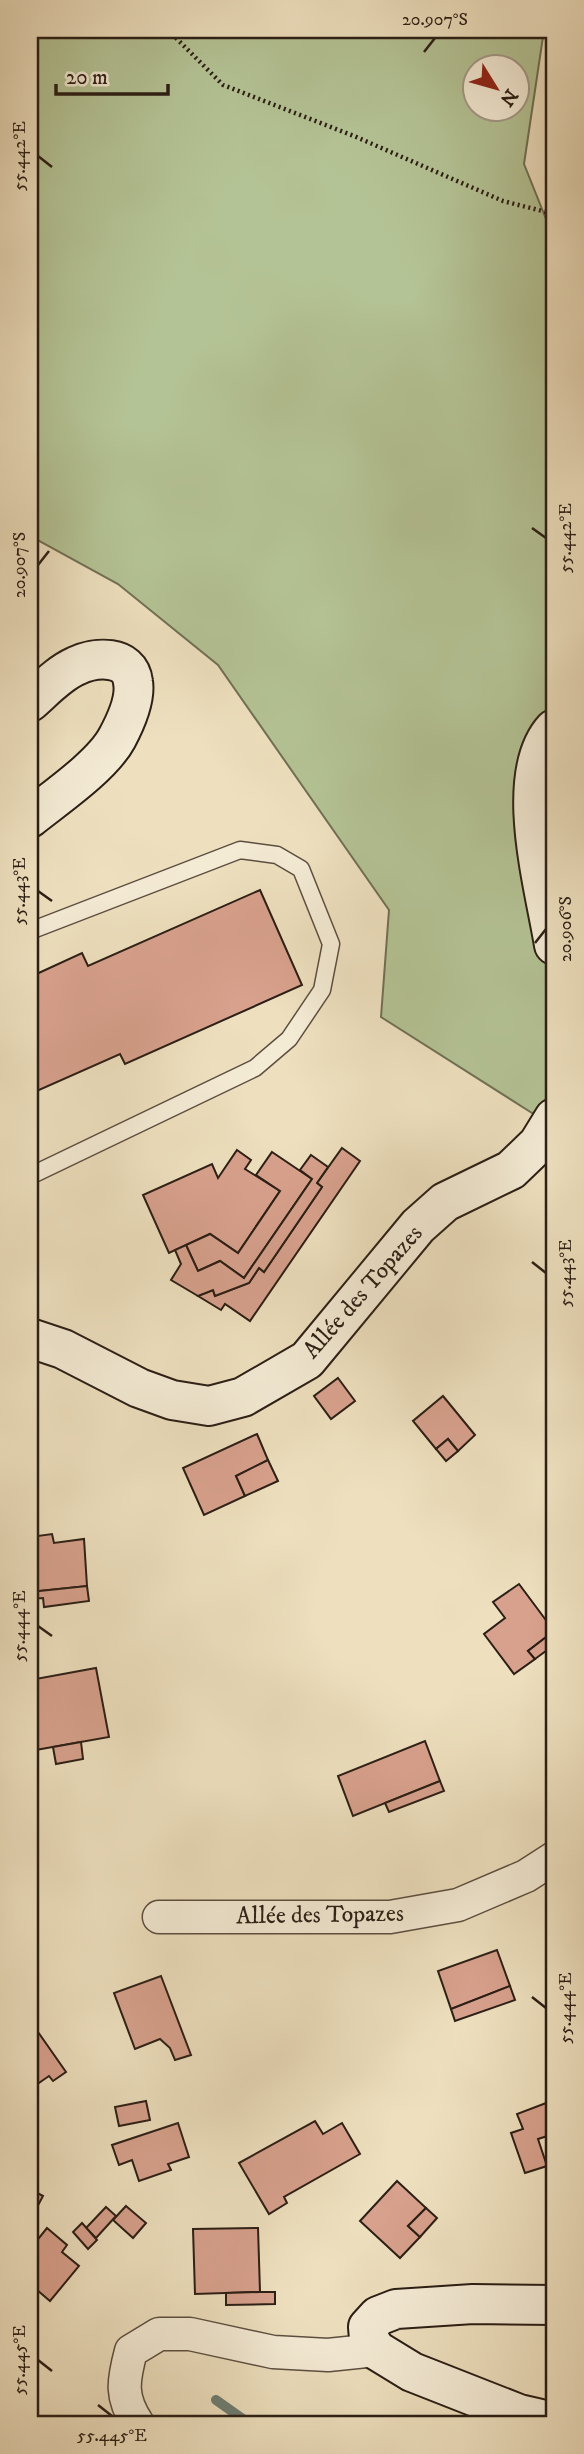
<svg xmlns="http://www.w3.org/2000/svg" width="584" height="2454" font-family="'IM FELL DW Pica',serif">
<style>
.green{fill:#b4c395;stroke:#707055;stroke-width:2;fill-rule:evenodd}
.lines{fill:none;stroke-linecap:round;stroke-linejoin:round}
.stream{stroke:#6d7d73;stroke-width:10}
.building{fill:#d8a18d;stroke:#2b1e15;stroke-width:2}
.lane-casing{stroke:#5c4e40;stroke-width:19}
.street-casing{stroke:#5c4e40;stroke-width:35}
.secondary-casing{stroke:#2b1e15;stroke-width:42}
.path{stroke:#2b1e15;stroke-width:4.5;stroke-dasharray:2 3.5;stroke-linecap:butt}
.lane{stroke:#f4ebd5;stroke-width:16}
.street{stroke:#f4ebd5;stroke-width:32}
.secondary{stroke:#f4ebd5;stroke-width:38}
.ticks{fill:none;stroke:#2b1e15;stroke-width:2.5}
.labels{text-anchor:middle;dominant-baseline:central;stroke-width:7;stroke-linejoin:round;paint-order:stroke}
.street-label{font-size:24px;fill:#2b1e15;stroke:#f4ebd5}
.neatline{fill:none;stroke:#2b1e15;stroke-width:2.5}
.ticks-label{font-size:18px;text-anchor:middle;fill:#2b1e15}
</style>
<rect width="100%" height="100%" fill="#eee0bf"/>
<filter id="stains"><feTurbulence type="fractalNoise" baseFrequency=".00286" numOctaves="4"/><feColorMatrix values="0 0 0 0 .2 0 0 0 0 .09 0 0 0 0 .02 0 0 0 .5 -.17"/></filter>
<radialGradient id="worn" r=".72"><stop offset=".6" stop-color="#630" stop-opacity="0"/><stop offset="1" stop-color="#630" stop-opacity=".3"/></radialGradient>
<path class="green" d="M30 30H544L524 164 554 239V1109L532 1113 381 1017 389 910 218 665 118 584 30 536ZM476 66H518V108H476Z"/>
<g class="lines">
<path class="stream" d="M216 2400 250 2424"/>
</g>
<g class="building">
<path d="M260 890 302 985 125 1064 120 1054 30 1094V977L82 953 88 966Z"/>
<path d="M342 1148 360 1161 250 1321 225 1304 221 1310 198 1296 213 1290 215 1296 249 1283 259 1268 264 1272 322 1187 317 1183Z"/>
<path d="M237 1150 251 1160 245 1169 280 1191 238 1253 210 1234 169 1253 143 1195 212 1164 218 1178Z"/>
<path d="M272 1152 312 1179 244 1278 220 1261 198 1271 186 1245 210 1234 238 1253 280 1191 256 1175Z"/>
<path d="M311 1155 328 1167 317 1183 322 1187 264 1272 259 1268 249 1283 215 1296 213 1290 198 1296 171 1280 181 1264 175 1250 186 1245 198 1271 220 1261 244 1278 312 1179 300 1170Z"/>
<path d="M338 1378 355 1401 331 1419 314 1396Z"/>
<path d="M443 1396 475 1435 458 1451 448 1439 436 1449 413 1421Z"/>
<path d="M257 1434 268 1460 236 1476 245 1496 204 1515 183 1468Z"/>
<path d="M448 1439 458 1451 446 1461 436 1449Z"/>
<path d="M268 1460 278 1481 245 1496 236 1476Z"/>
<path d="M52 1534 54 1543 84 1539 87 1586 30 1592V1537Z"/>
<path d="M519 1584 554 1631 528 1651 535 1659 514 1674 484 1634 505 1618 493 1602Z"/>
<path d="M87 1586 89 1601 44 1607 43 1598 30 1599V1592Z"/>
<path d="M554 1631V1645L535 1659 528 1651Z"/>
<path d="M96 1668 109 1737 30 1751V1680Z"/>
<path d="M425 1741 440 1781 353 1816 338 1776Z"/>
<path d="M81 1742 83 1759 56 1764 53 1747Z"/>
<path d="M440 1781 444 1791 389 1812 385 1803Z"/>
<path d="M497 1950 510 1986 451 2009 438 1971Z"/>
<path d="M161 1976 191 2055 175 2060 170 2048 160 2039 135 2049 114 1993Z"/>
<path d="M510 1986 515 2000 455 2021 451 2009Z"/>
<path d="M38 2032 66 2072 53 2081 49 2076 30 2089V2038Z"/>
<path d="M554 2100V2134L538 2139 547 2166 525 2173 511 2133 523 2129 517 2114Z"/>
<path d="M146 2101 150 2120 119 2126 115 2107Z"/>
<path d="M315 2121 323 2134 342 2123 360 2154 284 2197 287 2203 269 2214 239 2163Z"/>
<path d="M178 2123 189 2157 168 2164 171 2170 139 2181 132 2160 119 2165 112 2145Z"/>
<path d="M397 2181 426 2208 408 2226 420 2237 400 2258 360 2221Z"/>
<path d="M30 2189 43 2196 35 2211 30 2208Z"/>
<path d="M126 2206 146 2223 133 2238 113 2220Z"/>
<path d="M106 2207 116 2216 96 2238 86 2228Z"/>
<path d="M426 2208 437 2218 420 2237 408 2226Z"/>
<path d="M82 2223 97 2240 88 2249 73 2232Z"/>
<path d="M47 2228 67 2245 62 2252 79 2266 50 2301 30 2284V2249Z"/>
<path d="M258 2228 260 2292 195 2294 193 2229Z"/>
<path d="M260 2292H275V2304L226 2305V2293Z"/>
</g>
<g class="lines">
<g class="lane-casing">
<path id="lane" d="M30 931 240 850 277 855 301 869 331 944 322 990 289 1039 255 1068 30 1176"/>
</g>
<g class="street-casing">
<g id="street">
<path d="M159 1917H390L458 1905 526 1876 554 1858"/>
<path d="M138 2424C120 2397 123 2381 131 2351L159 2334H190L273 2352 328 2355 376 2350"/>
</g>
</g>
<g class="secondary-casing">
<g id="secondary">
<path d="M30 702C44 690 58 674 76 666 95 657 130 654 133 682 136 699 125 723 117 738 102 766 55 798 30 818"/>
<path d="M554 729C512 775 545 889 554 945"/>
<path d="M30 1338 63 1349 139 1388 172 1400 209 1406 243 1397 307 1360 418 1226 445 1202 511 1170 538 1144 554 1118"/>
<path d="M554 2305 473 2304 396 2309 378 2316 368 2327 369 2339 376 2350 412 2372 519 2414 554 2422"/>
</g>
</g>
<path class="path" d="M168 30 223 85 354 136 503 201 554 214"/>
<use href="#lane" class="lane"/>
<use href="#street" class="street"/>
<use href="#secondary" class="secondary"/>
</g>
<path class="ticks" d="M424 52 435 38M38 156 52 167M532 528 546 538M38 565 49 551M38 891 52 901M535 943 546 929M532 1262 546 1273M38 1626 52 1636M532 1997 546 2008M38 2360 52 2371M98 2405 112 2416"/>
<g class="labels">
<g class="street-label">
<text transform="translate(363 1292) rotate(-49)">Allée des Topazes</text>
<text transform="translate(320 1915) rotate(-1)">Allée des Topazes</text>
</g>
</g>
<rect width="584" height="2454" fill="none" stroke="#eee0bf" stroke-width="77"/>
<g transform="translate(496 88) rotate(127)"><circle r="33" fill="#f4ebd5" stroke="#a49988" stroke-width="2"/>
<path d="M0-5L12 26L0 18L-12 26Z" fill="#8f2418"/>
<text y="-10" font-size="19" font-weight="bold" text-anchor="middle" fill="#2b1e15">N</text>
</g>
<path d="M56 84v10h112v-10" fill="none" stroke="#2b1e15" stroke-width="3.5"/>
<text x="66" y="84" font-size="21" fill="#2b1e15" stroke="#f4ebd5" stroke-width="5" paint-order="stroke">20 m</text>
<rect x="38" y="38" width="508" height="2378" class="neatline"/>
<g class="ticks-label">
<text x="435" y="25">20.907°S</text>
<text transform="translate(19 156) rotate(-90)" y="6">55.442°E</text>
<text transform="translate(565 538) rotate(-90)" y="6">55.442°E</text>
<text transform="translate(19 565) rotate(-90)" y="6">20.907°S</text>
<text transform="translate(19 891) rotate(-90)" y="6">55.443°E</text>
<text transform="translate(565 929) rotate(-90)" y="6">20.906°S</text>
<text transform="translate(565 1273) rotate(-90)" y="6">55.443°E</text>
<text transform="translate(19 1626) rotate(-90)" y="6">55.444°E</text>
<text transform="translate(565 2008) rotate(-90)" y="6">55.444°E</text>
<text transform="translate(19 2360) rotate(-90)" y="6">55.445°E</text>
<text x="112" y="2441">55.445°E</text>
</g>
<rect width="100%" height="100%" filter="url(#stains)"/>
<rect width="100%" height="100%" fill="url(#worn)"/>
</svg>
